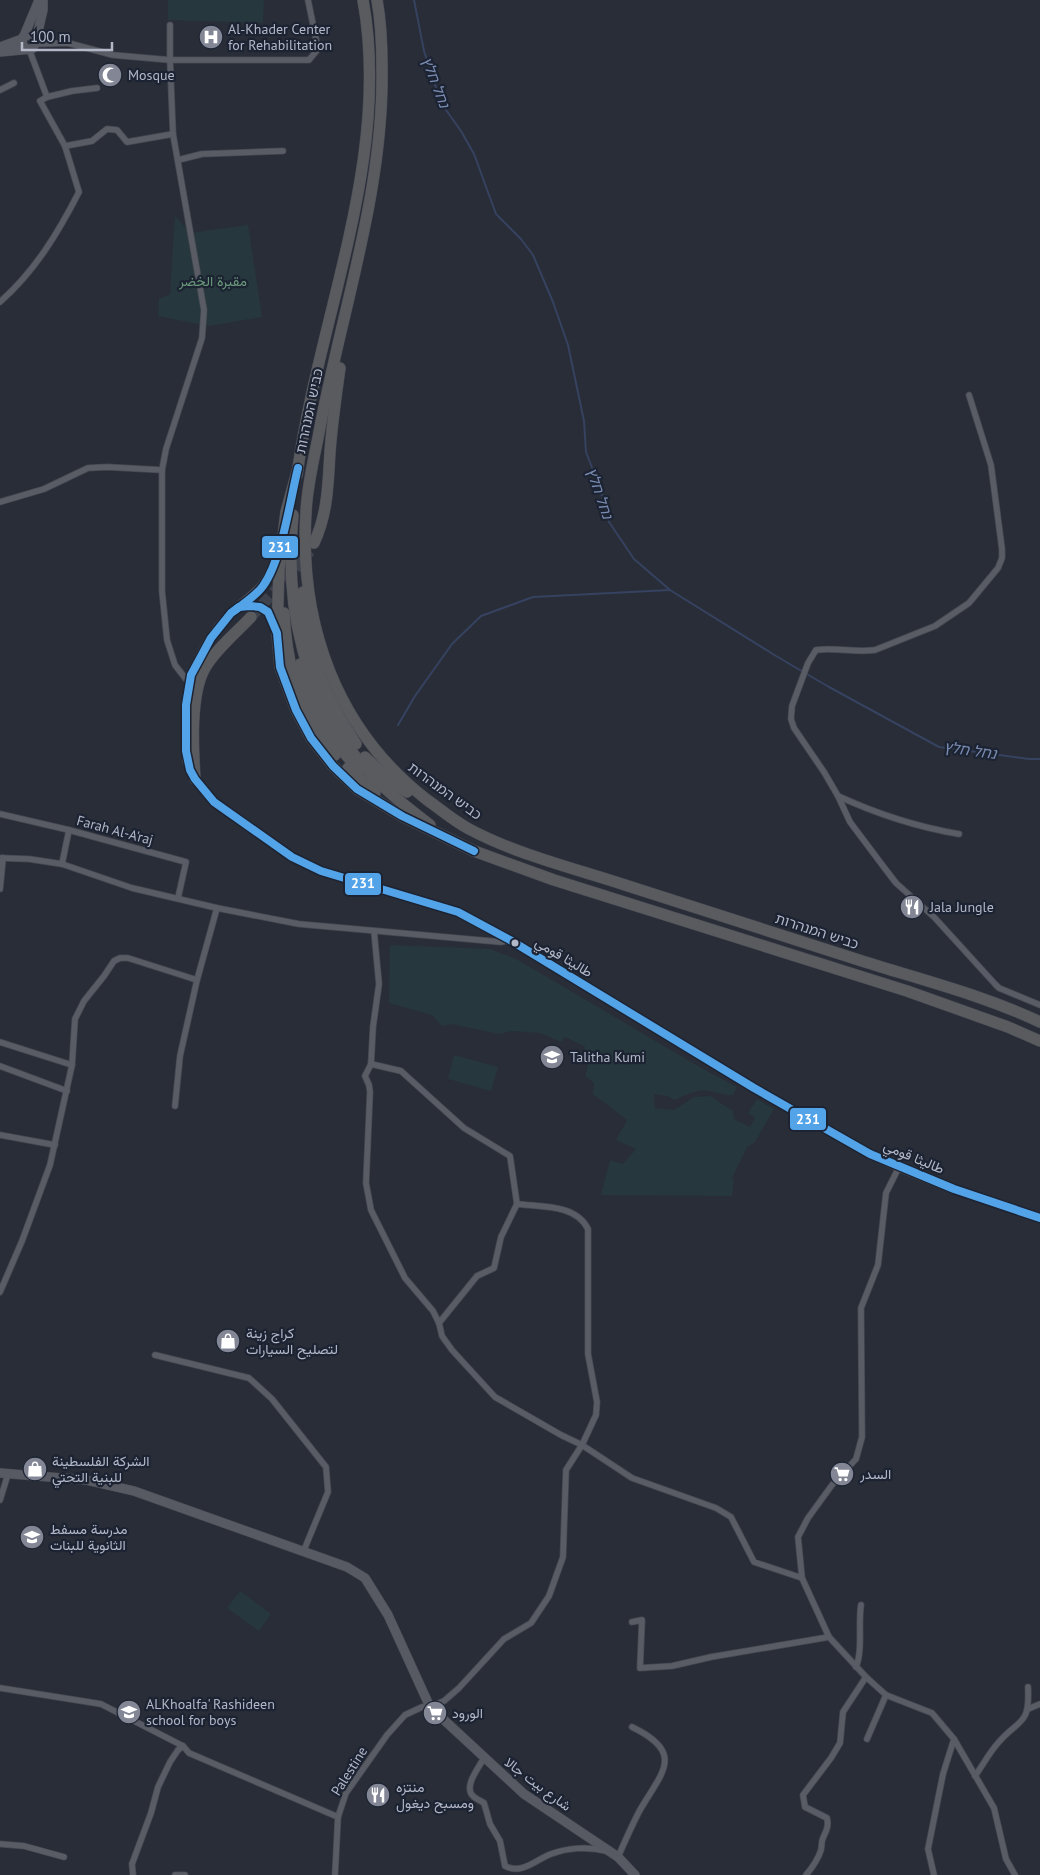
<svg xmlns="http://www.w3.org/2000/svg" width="1040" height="1875" font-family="'PT Sans',Vazirmatn,'Noto Sans Hebrew',sans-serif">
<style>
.green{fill:#26373d}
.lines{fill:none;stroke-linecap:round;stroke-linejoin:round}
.stream{stroke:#354260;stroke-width:2}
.highway-tunnel{stroke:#3e424d;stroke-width:11;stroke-dasharray:11 5.5;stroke-linecap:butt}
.street-casing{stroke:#454850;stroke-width:7}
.secondary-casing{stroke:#454850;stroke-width:10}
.primary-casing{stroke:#474a54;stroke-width:10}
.highway-casing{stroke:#464953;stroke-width:12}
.street{stroke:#595c65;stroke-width:5.5}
.secondary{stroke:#585a63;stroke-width:9}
.primary{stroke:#5b5e67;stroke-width:9}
.highway{stroke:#595b5f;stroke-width:11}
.bus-1-casing{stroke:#1c2332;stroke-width:11}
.bus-1{stroke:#53a3e8;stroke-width:8}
.bus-dot{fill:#b3b8c8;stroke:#1c2332;stroke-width:2}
.labels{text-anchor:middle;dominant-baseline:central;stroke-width:4.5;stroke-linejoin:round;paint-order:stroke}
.poi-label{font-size:14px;fill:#b3b8c8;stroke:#1c2332;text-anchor:start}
.park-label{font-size:14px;fill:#69997a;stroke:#1c2332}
.street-label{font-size:14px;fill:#b3b8c8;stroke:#1c2332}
.water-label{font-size:15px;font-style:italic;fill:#7a8bb1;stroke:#1c2332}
.line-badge{stroke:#1c2332;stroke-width:2}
.badge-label{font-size:14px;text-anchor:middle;font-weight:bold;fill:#fff}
</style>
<rect width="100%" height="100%" fill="#292d37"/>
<g class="green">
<path d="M168 0H264L263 23 168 20Z"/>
<path d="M175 216 190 233 248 225 262 317 209 326 158 316 159 299 170 294Z"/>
<path d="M390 945 490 949 518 960 703 1069 737 1087 733 1095C722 1095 720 1093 710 1091 698 1088 686 1095 675 1100L667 1096 654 1094 655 1108 674 1110 694 1097 710 1096 733 1111 734 1119 750 1127 755 1118 748 1113 757 1099 774 1109 755 1142 747 1147 732 1178 734 1179 732 1196 601 1195 610 1160 623 1164 636 1149 616 1140 627 1120 593 1094 594 1083 585 1076 589 1060 582 1055 585 1047 565 1037 561 1042 540 1033 512 1031 500 1034 451 1024 442 1026 432 1015 389 1003Z"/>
<path d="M454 1055 498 1067 491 1091 448 1079Z"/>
<path d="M240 1591 271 1614 259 1631 227 1608Z"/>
</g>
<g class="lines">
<g class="stream">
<path d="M414 0 424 51 441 103 461 131 474 154 496 214 521 239 533 255 553 302 568 345 584 421 586 452 600 488 609 522 634 559 670 590 776 656 829 687 939 747 1029 759H1040"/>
<path d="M398 725 415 696 452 644 481 616 533 597 670 590"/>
</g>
<path class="highway-tunnel" d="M251 617 296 568 310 551"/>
<g class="street-casing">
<g id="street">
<path d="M170 25V60L173 134 204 310 202 338 166 449 162 470V591L167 640 175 665 189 683"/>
<path d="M36 44 68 43 113 55 170 60H309L318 49 308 0"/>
<path d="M0 90 14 83"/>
<path d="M47 97 72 91 97 88"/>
<path d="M65 146 92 141 107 129 117 130 127 142 173 134"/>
<path d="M178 160 202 154 283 151"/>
<path d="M0 302C35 271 58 233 79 192L65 146 40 101 47 97 29 49"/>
<path d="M969 395 991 465 1002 549V558L998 568 969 603 935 626 875 650C855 653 836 647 816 650L808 663 792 706 791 719 794 728 824 772 838 796 850 822 883 866 896 883 934 917 995 984 999 988 1040 1005"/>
<path d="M0 502 44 489 88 468 107 467 162 470"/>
<path d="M838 796C877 814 917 827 959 834"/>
<path d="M0 814 69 830 186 862 178 898"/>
<path d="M0 858 29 859 62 864 132 888 217 908 299 924 501 942 509 940"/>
<path d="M62 864 69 830"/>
<path d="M0 889 3 858"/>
<path d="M374 931 379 984 373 1027 371 1064 365 1076 369 1085 370 1092 366 1183 371 1210 405 1278 433 1311 439 1323 442 1336 452 1350 495 1397 561 1435 582 1445 632 1478 716 1508 731 1517 754 1562 802 1578"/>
<path d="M0 1042 72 1065"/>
<path d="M371 1064 401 1071 464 1128 510 1156 517 1204 501 1237 494 1268 477 1276 439 1323"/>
<path d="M0 1066 67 1091"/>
<path d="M175 1106 180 1056 197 980 217 908"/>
<path d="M0 1135 55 1145"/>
<path d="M899 1167 886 1193 878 1265 861 1308 862 1437 856 1459 832 1485 808 1518 798 1537 802 1578 829 1637 866 1677 886 1695 932 1713 954 1739 994 1808 1006 1859 1015 1875"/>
<path d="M0 1292 22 1241 50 1165 72 1065 75 1019 84 1001 104 976 114 961 120 958H128L197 980"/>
<path d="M155 1355 249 1378 272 1399 326 1467 328 1492 304 1550"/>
<path d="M0 1500 8 1474"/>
<path d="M632 1622 642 1620 640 1668 672 1666 711 1657 829 1637"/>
<path d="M856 1667C863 1650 858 1624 861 1605"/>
<path d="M0 1688 101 1704 183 1746 178 1750 170 1762 158 1787 151 1813 132 1864 133 1875"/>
<path d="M1028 1709 1040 1704"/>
<path d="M867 1739 886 1695"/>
<path d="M183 1746 189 1753 338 1817"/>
<path d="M484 1758C479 1767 463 1787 473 1796 476 1799 481 1801 484 1803L490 1824 500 1841 505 1866C522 1875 535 1860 551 1854 567 1848 588 1846 606 1851"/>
<path d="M975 1776C983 1765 989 1753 998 1743 1019 1718 1030 1727 1028 1687"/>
<path d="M0 1844 24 1846 64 1857"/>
<path d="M618 1857C625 1841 632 1825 640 1810 662 1772 686 1753 632 1727"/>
<path d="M175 1875H185"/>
<path d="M335 1875 338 1817 346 1793 387 1735 405 1715 422 1707H430L444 1701 459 1688 504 1639 531 1623 549 1596 563 1557 566 1470 582 1445 596 1415 597 1402 588 1354V1229C576 1204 541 1207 517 1204"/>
<path d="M806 1875C812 1868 818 1859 821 1850 822 1846 821 1842 823 1838 826 1831 829 1827 827 1818L805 1807 803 1795 831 1758 840 1743 843 1712 866 1677"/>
<path d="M934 1875 928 1849 943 1774 954 1739"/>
</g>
</g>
<g class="secondary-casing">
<g id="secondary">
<path d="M24 36 39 0"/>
<path d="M36 40 43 10V0"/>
<path d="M0 47 22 39"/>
<path d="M0 52 32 49 36 42 33 36 28 35 23 37 22 44 25 48"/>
<path d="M0 1473 86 1480 134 1491 347 1567 365 1578 388 1615 430 1707 524 1794 618 1857 635 1875"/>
</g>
</g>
<g class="primary-casing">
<g id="primary">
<path d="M277 555C265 596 247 594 223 622 209 637 200 657 191 675L186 705 187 761 195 779 214 802 292 857 321 871 458 912 510 940 754 1088 870 1154 899 1167 954 1189 1040 1218"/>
<path d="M240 607C260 605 269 606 275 627"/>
</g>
</g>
<g class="highway-casing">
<g id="highway">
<path d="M377 0C381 22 382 45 382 68 384 194 340 315 318 438 313 462 307 488 306 512 299 624 336 729 426 799 440 809 454 821 469 829 518 855 573 868 625 885 704 911 783 936 862 961 922 980 983 995 1040 1022"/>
<path d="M298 468 286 512 279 569 277 633 280 667 296 710 311 738 333 766 357 789 402 816 474 851 554 880 907 991 1008 1027 1040 1041"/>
<path d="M297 475C318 318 392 159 363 0"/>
<path d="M293 515C284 607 304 696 364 767 383 789 407 807 430 825"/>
<path d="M314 543C328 513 328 484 330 452 332 424 336 396 340 368"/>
<path d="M303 592C305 651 324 695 356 744"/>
<path d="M284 613C286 653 295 696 316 731 322 739 329 747 335 755"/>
<path d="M300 664C310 705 330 741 360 770"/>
<path d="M365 757 390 781 407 792"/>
<path d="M348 768 375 793"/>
<path d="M195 779C193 749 190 694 205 668 215 650 237 632 251 617"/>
</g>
</g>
<use href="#street" class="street"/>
<use href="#secondary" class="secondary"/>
<use href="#primary" class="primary"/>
<use href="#highway" class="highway"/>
<g class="bus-1-casing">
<g id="bus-1">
<path d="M234 611C244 603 256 596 263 586 282 560 290 500 298 468"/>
<path d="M474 851 402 816 357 789 333 766 311 738 296 710 280 667 277 633 268 612 260 607 250 606 239 607 231 613 211 638 191 675 186 705V751L190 770 195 779 214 802 292 857 321 871 458 912 510 940 754 1088 870 1154 954 1189 1040 1218"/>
</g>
</g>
<use href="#bus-1" class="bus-1"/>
</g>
<defs>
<g id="hospital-disc" transform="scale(1.25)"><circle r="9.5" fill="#838795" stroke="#1c2332"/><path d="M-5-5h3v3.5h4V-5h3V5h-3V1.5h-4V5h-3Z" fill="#fff"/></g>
<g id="mosque-disc" transform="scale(1.25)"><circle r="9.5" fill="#838795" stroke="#1c2332"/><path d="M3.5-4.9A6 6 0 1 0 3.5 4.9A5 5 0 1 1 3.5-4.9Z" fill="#fff"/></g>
<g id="restaurant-disc" transform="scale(1.25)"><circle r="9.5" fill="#838795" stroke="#1c2332"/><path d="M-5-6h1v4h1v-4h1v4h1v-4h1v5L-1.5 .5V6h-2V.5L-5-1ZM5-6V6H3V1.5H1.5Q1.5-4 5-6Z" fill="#fff"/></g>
<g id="school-disc" transform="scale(1.25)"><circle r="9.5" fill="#838795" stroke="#1c2332"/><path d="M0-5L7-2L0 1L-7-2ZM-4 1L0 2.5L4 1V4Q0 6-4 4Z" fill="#fff"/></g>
<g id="shop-disc" transform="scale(1.25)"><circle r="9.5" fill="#838795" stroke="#1c2332"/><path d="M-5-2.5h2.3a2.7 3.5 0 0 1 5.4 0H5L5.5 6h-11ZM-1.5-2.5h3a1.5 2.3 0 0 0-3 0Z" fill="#fff"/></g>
<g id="supermarket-disc" transform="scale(1.25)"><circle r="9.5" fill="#838795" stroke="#1c2332"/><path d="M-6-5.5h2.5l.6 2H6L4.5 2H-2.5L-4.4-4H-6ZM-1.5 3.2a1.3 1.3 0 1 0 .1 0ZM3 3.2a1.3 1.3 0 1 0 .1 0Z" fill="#fff"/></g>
</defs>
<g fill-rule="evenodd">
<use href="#hospital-disc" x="211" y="37"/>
<use href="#mosque-disc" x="110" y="75"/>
<use href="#restaurant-disc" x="912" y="907"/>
<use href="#school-disc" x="552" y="1057"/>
<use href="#shop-disc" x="228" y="1341"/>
<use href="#shop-disc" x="35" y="1469"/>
<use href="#supermarket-disc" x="842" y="1474"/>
<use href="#school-disc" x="32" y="1537"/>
<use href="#school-disc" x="129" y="1712"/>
<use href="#supermarket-disc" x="435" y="1713"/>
<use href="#restaurant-disc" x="378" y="1795"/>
</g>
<circle class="bus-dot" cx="515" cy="943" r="4.5"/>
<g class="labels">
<g class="poi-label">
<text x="228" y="29">Al-Khader Center<tspan x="228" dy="16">for Rehabilitation</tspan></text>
<text x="128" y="75">Mosque</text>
<text x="930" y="907">Jala Jungle</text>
<text x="570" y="1057">Talitha Kumi</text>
<text x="246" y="1333">كراج زينة<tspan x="246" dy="16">لتصليح السيارات</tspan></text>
<text x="52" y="1461">الشركة الفلسطينة<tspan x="52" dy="16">للبنية التحتي</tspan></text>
<text x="860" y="1474">السدر</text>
<text x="50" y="1529">مدرسة مسفط<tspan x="50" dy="16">الثانوية للبنات</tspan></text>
<text x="146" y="1704">ALKhoalfa' Rashideen<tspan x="146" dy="16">school for boys</tspan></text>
<text x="452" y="1713">الورود</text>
<text x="396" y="1787">منتزه<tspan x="396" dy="16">ومسبح ديغول</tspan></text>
</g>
<g class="park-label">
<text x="213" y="281">مقبرة الخضر</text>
</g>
<g class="street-label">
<text transform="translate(309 411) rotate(-78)">כביש המנהרות</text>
<text transform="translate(445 791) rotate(36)">כביש המנהרות</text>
<text transform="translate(115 830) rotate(15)">Farah Al-A'raj</text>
<text transform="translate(817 931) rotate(18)">כביש המנהרות</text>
<text transform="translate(564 957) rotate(31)">طاليثا قومي</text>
<text transform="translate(914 1157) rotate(23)">طاليثا قومي</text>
<text transform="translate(349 1771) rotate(-58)">Palestine</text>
<text transform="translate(538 1784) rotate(37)">شارع بيت جالا</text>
</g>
<g class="water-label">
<text transform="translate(436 82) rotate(69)">נחל חלץ</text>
<text transform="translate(600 493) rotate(71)">נחל חלץ</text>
<text transform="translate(970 750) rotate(8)">נחל חלץ</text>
</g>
</g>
<g class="line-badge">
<rect x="261" y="535" width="38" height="24" rx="5" fill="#53a3e8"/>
<rect x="344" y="872" width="38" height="24" rx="5" fill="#53a3e8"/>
<rect x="789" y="1107" width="38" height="24" rx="5" fill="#53a3e8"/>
</g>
<g class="badge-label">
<text x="280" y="552">231</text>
<text x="363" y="888">231</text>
<text x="808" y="1124">231</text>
</g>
<path d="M22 42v8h90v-8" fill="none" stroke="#b3b8c8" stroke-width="2.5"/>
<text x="30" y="42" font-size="15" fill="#b3b8c8" stroke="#1c2332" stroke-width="4" paint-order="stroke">100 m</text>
</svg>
